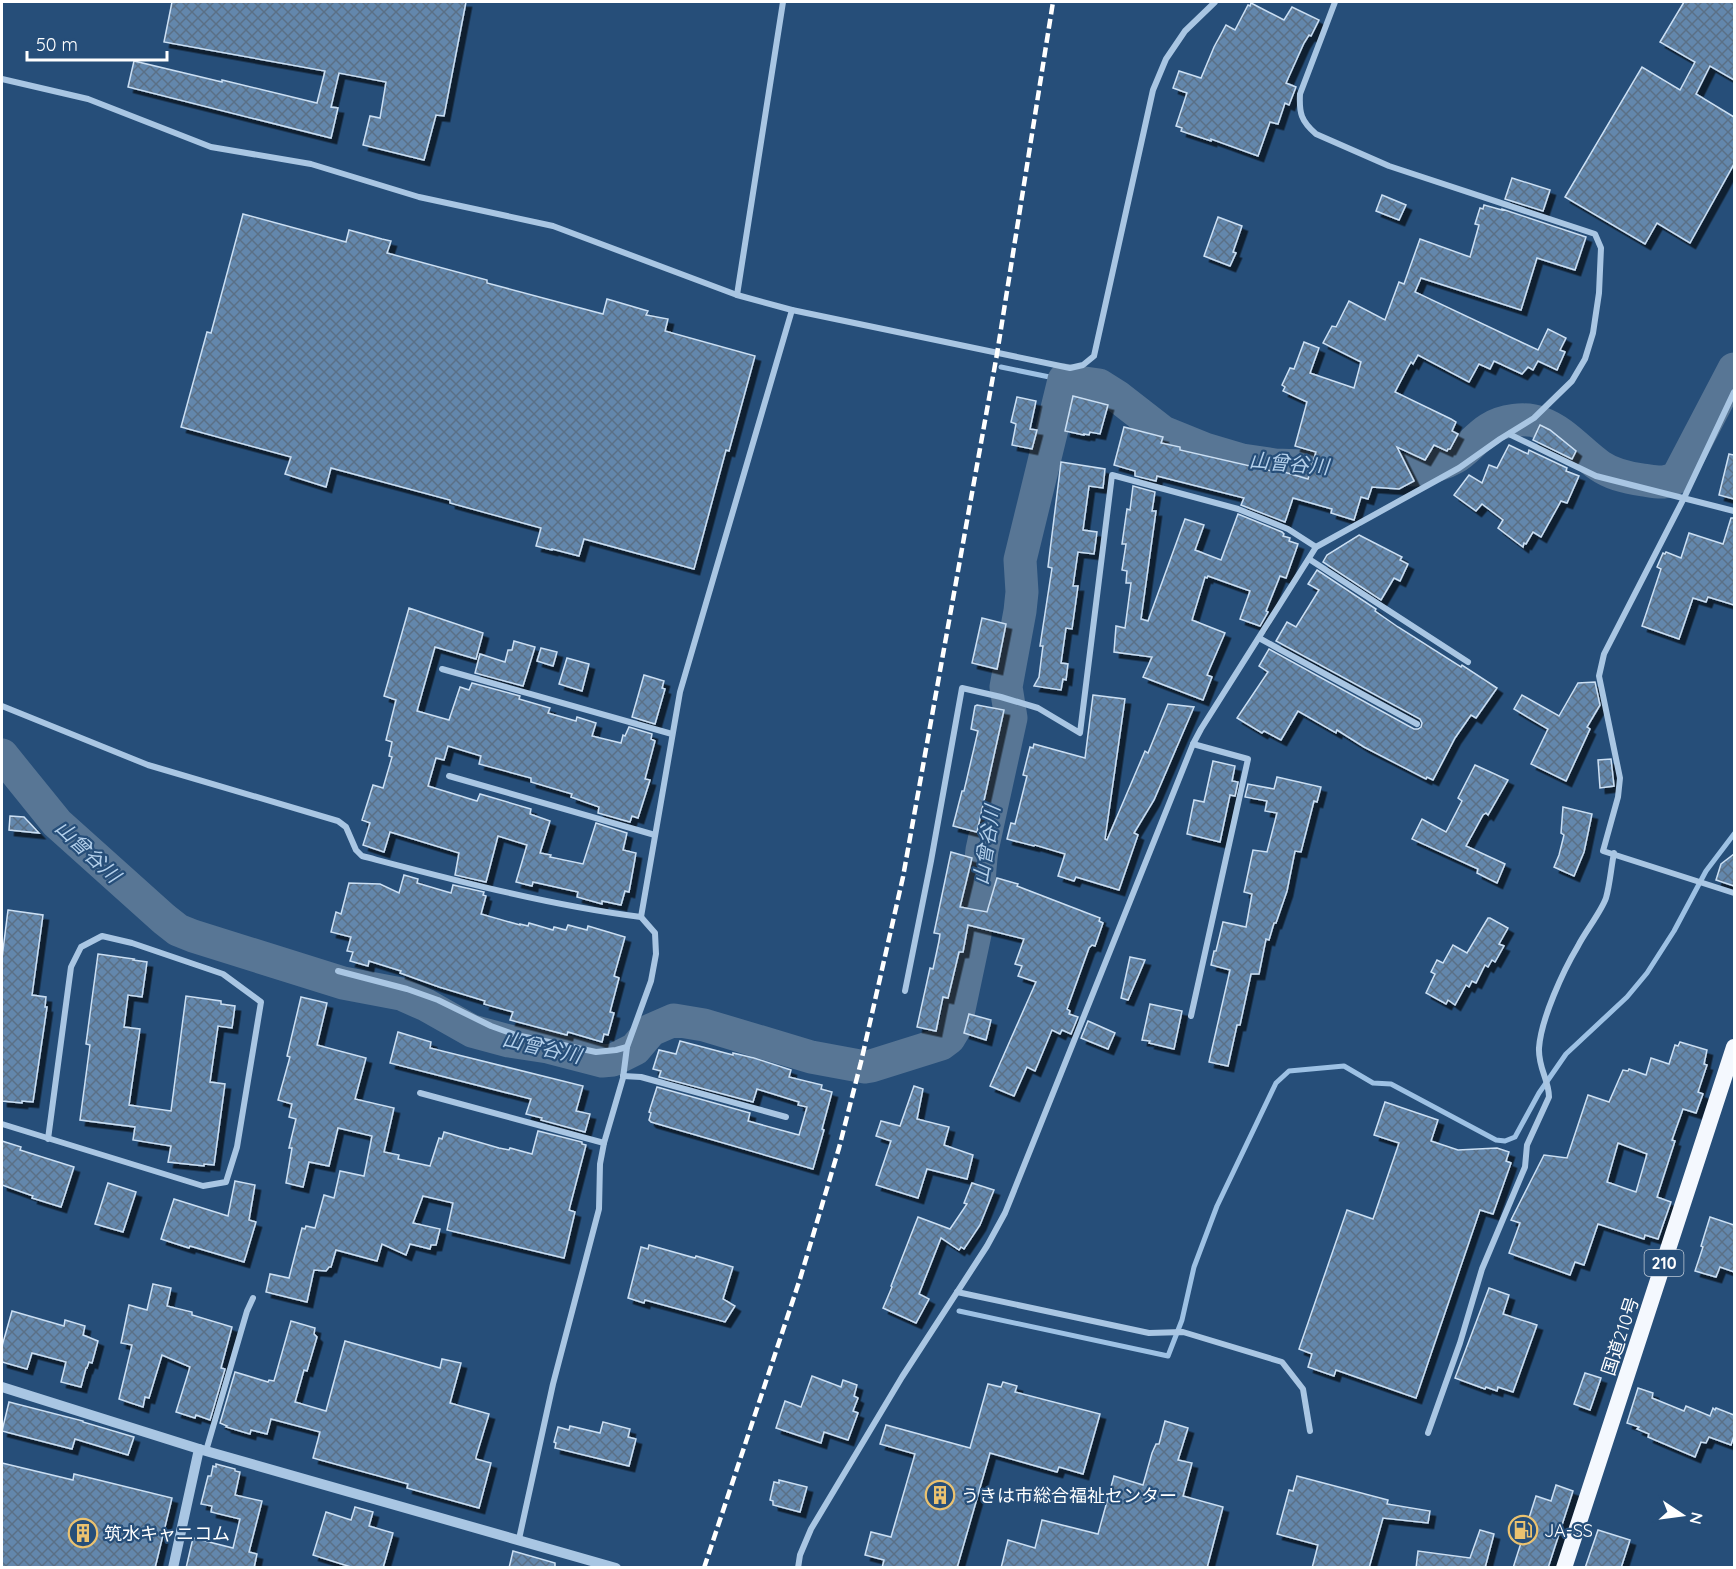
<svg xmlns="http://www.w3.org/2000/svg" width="1736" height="1569" font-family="Quicksand,'Noto Sans JP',sans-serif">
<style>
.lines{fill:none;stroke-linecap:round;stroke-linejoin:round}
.stream{stroke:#9dc1e4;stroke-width:5}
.river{stroke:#587695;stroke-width:33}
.building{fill:url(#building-cross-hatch);stroke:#cbdff3;stroke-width:1.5;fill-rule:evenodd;filter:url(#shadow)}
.minor{stroke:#a9c6e3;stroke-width:6}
.tertiary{stroke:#a9c6e3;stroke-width:10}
.trunk{stroke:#f4f8fe;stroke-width:16}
.rail{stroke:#fff;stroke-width:4.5;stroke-dasharray:10 4.5;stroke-linecap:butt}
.labels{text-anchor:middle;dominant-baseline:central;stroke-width:4.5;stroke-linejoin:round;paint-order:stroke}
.shield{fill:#264e79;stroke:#becad7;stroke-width:1.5}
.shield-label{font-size:16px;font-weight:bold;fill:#fff}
.street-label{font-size:18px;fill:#fff;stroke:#264e79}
.poi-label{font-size:18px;fill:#fff;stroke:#264e79;text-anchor:start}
.water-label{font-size:20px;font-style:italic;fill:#b4d0eb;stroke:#264e79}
</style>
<defs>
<pattern id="building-cross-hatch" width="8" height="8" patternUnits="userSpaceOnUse" patternTransform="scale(1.5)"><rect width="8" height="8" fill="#6387ac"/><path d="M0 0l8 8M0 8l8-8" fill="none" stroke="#5a6f86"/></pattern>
<filter id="shadow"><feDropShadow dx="5.5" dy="5.5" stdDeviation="0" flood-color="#0009"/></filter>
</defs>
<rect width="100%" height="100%" fill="#264e79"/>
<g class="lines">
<g class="stream">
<path d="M1001 367 1064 380"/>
<path d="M959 1311 1168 1356 1182 1320 1194 1267 1217 1206 1276 1083 1289 1071 1344 1066 1373 1083 1391 1084 1496 1140 1505 1141 1515 1137 1539 1093 1566 1054 1627 997 1647 973 1674 931 1706 871 1734 834"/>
</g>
<path class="river" d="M2 755 57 823 164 919 178 930 193 936 343 983 401 994 426 1005 472 1031 509 1041 548 1047 602 1061 613 1060 635 1049 651 1030 674 1020 704 1025 811 1057 865 1067 871 1066 941 1044 949 1038 955 1028 975 934C979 906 978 878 982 850L1011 718 1006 687 1020 611 1022 592 1020 560 1064 380 1099 385 1118 397 1163 432 1205 449 1242 460 1275 465 1415 470C1428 468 1442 465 1454 458 1467 451 1476 437 1489 429 1503 420 1525 417 1541 423 1564 431 1581 453 1600 466 1613 475 1628 478 1643 480 1657 482 1666 485 1678 476L1734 369"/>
</g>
<g class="building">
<path d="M172 2H466L444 116 436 115 424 160 363 145 370 116 380 118 386 82 339 73 331 107 338 108 331 138 128 87 134 61 222 82V80L317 103 325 71 164 42Z"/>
<path d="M1684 2H1734V80L1710 66 1696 94 1734 117V164L1690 243 1657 223 1645 244 1565 197 1642 67 1680 90 1695 62 1660 42Z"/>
<path d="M1251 3 1284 20 1292 7 1319 20 1311 36 1309 35 1304 43 1286 83 1296 87 1289 105 1285 103 1278 124 1270 122 1258 156 1211 139V141L1181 131 1182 128 1176 126 1187 93 1173 88 1179 71 1201 78 1214 47 1226 25 1235 30 1248 5 1250 6Z"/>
<path d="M1512 178 1550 190 1543 211 1505 199Z"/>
<path d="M1382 195 1406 205 1399 220 1376 211Z"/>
<path d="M1484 205 1502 210V209L1586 237 1575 270 1537 258 1521 310 1421 278 1415 292 1538 350 1548 329 1566 338 1560 350 1565 352 1557 370 1538 361 1533 370 1528 367 1522 374 1494 361 1490 369 1479 364 1469 382 1418 355 1413 364 1411 362 1407 369 1395 392 1451 419 1456 422 1452 431 1458 434 1450 449H1448L1447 451 1434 445 1425 460 1397 447 1414 481 1399 489 1372 487 1368 499 1361 497 1354 520 1331 513 1332 509 1293 498 1285 522 1241 505 1244 498 1157 476 1156 481 1135 476V471L1114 465 1124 427 1163 437 1161 443 1180 447V450L1272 471 1274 469 1308 479 1316 452 1295 446 1307 402 1283 391 1285 387 1282 385 1290 368 1294 369 1304 342 1319 348 1310 373 1354 388 1361 362 1323 343 1332 326 1336 327 1349 301 1385 320 1399 282 1404 284 1420 239 1470 257 1479 225 1475 224 1480 208 1483 209Z"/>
<path d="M243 214 346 242 349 230 382 239 391 241 387 253 487 280V283L603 314 607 299 648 311 646 315 668 319 665 331 755 356 729 451 726 450 694 569 584 539 579 556 552 549V550L536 546 541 528 450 503V500L331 468 326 487 285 474 291 457 181 427 207 332 211 333Z"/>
<path d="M1218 217 1242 226 1233 252 1236 253 1230 266 1204 256Z"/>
<path d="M1073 396 1108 405 1100 434 1090 432 1089 435 1084 434V435L1065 431Z"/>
<path d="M1017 397 1036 401 1030 429 1037 430 1032 449 1012 445 1016 424 1011 422Z"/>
<path d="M1540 425 1550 430 1576 451 1572 459 1533 440Z"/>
<path d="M1509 445 1528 454 1529 450 1567 468 1566 471 1579 476 1567 503 1561 501 1541 537 1533 532 1526 544 1524 543 1523 547 1498 528 1503 520 1482 504 1476 511 1454 495 1469 475 1482 483 1489 465 1497 468Z"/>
<path d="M1729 454 1734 455V499L1719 495Z"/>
<path d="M1061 462 1105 469 1103 488 1089 486 1083 530 1097 532 1094 554 1078 552 1073 586H1078L1072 629 1066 628 1061 663 1068 664 1066 680 1063 679 1061 690 1034 686 1039 677 1042 653 1043 646H1040L1052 568 1048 567Z"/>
<path d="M1133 486 1155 492 1152 511H1156L1141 619 1148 621 1185 519 1204 525 1195 550 1221 560 1238 514 1282 532 1284 534 1283 536 1290 538 1289 541 1298 544 1286 578 1280 576 1266 611 1268 612 1260 626 1240 619 1250 591 1208 576 1207 578 1205 577 1192 620 1225 633 1207 675 1212 677 1203 700 1143 677 1152 657 1114 652 1116 626 1125 628 1131 583H1126L1127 571 1122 570 1126 544H1122L1127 509 1130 510Z"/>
<path d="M1731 518H1734V605L1708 597 1706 602 1693 598 1679 639 1642 626 1661 569 1657 567 1663 553 1665 554 1666 552 1681 558 1689 533 1723 544Z"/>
<path d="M1359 535 1402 557 1400 560 1408 564 1400 581 1394 578 1381 600 1323 562 1327 555Z"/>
<path d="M1317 570 1376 609 1375 611 1398 627 1461 667 1462 665 1497 688 1476 718 1471 715 1455 738 1433 780 1427 777 1426 779 1364 747 1337 730 1336 733 1298 711 1281 740 1264 731 1262 733 1237 718 1268 672 1259 666 1269 649 1414 729H1418L1421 727 1422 723 1420 719 1276 641 1287 622 1296 627 1319 590 1308 584Z"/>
<path d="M409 608 483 633 476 659 435 647 417 711 449 720 460 687 469 690 472 683 520 696 519 699 550 708 548 713 576 721 577 717 596 723 592 736 621 743 623 735 625 736 629 727 652 734 651 739 655 741 645 779 650 780 638 818 632 816 630 822 598 813 599 807 571 797 572 794 531 782V778L479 764 481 756 448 746 444 760 436 758 428 786 477 801 480 794 531 809 530 814 550 821 540 853 551 855 550 857 583 864 596 823 627 833 623 850 636 853 629 892 625 891 621 905 602 901V904L577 897 578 892 533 882 532 886 516 882 527 845 498 836 486 882 455 875 459 853 390 832 384 852 363 845 370 823 362 820 373 785 383 788 392 757 389 756 392 742 386 740 396 700 384 696Z"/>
<path d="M982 618 1006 624 997 669 972 663Z"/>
<path d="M514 641 535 647 523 686 475 673 480 654 505 662 508 650H512Z"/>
<path d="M541 648 557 652 553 666 537 661Z"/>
<path d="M567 658 589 664 582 691 559 684Z"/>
<path d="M644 675 664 681 662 688 665 689 655 724 632 717Z"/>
<path d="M1595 682 1600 705 1587 727 1590 729 1566 781 1531 764 1548 729 1514 709 1522 695 1559 716 1578 683Z"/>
<path d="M1093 695 1125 699 1105 839 1107 840 1145 751 1148 753 1168 704 1194 707 1154 800 1134 833 1138 835 1119 890 1076 877 1074 881 1058 876 1065 854 1035 845 1034 846 1007 839 1011 823 1015 824 1027 776 1023 775 1030 747 1033 748 1034 744 1085 758Z"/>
<path d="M977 705 1004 710 977 832 953 826 962 791H964L978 731 971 729 975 706Z"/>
<path d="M1611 759 1614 786 1600 788 1598 760Z"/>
<path d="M1213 761 1235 766 1232 781 1238 782 1235 796 1230 795 1220 842 1187 834 1194 800 1204 802Z"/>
<path d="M1475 765 1508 780 1488 815 1486 813 1483 815 1466 846 1505 864 1497 883 1477 873 1478 869 1412 839 1422 819 1446 832 1462 801 1458 798Z"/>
<path d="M1277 777 1321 787 1317 802 1314 801 1301 852 1295 851 1287 891 1276 923H1274L1269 940 1266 939 1259 974H1251L1240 1025H1237L1228 1066 1209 1062 1230 970 1211 965 1214 951H1216L1223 922 1246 927 1252 894 1244 892 1253 850 1267 852 1277 813 1265 811 1267 801 1245 797 1248 784 1274 789Z"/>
<path d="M1563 807 1592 814 1584 852 1574 876 1554 867 1559 855 1564 835 1561 833Z"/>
<path d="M10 816 24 817 39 833 9 830Z"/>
<path d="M951 852 972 858 960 907 987 912 997 878 1018 884 1017 886 1100 918 1099 921 1103 923 1095 946 1092 945 1089 948 1067 1009 1070 1011 1069 1014 1078 1017 1071 1034 1062 1030 1060 1034 1052 1030 1035 1071 1027 1067 1014 1096 990 1086 1036 982 1018 976 1022 966 1015 964 1024 939 968 925 963 952H959L948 998 943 997 936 1031 917 1027 930 968 933 969 939 941 940 934 934 933Z"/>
<path d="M1734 854V886L1716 880 1721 864Z"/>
<path d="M404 875 418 879 417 883 451 893 453 885 484 892 483 895 486 896 481 914 520 925V924L528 926 529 923 553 930 554 927 566 930 568 925 587 930 588 926 625 937 614 976 619 978 610 1012 614 1013 608 1035 604 1034 602 1042 568 1032 567 1035 510 1020 513 1012 484 1004 485 1001 439 987 400 973 401 971 369 961 368 966 350 961 353 952 347 951 351 937 331 932 336 912 341 914 349 883 380 884 399 893Z"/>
<path d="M8 910 43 915 32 995 46 997 45 1007H47L33 1102 22 1101V1103L2 1101V958Z"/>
<path d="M1488 918H1490L1508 928 1499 944 1504 946 1495 962 1492 960 1488 967 1485 965 1476 983 1472 981 1469 987 1466 985 1455 1005 1448 1000 1446 1004 1426 993 1435 974 1431 972 1437 960 1443 963 1453 945 1467 953Z"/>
<path d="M98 954 134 959 133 960 147 962 142 997 128 995 124 1027 140 1029 129 1105 171 1111 186 996 221 1001V1004L235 1006 232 1028 218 1026 210 1082 225 1084 214 1165 204 1164V1166L168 1162 171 1146 133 1140 135 1127 80 1120 90 1045 86 1044Z"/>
<path d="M1130 957 1145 960 1128 1000 1121 998Z"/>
<path d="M301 997 327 1003 317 1045 366 1058 355 1099 394 1108 384 1152 399 1155 398 1159 430 1166 439 1138 442 1139 444 1132 499 1148 509 1150 510 1148 532 1154 538 1131 582 1142V1144L586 1145 569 1210 575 1212 564 1258 447 1230 453 1203 423 1196 413 1223 440 1229 436 1245H431L430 1249 410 1244 406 1255 382 1244 377 1261 336 1250 331 1267H329L326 1271 314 1270 307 1302 266 1292 270 1274 289 1278 302 1228 305 1229 306 1226 315 1228 324 1195 334 1198 340 1171 364 1176 372 1136 338 1128 329 1166 309 1162 303 1187 286 1183 292 1148H289L296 1119 289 1117 292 1104 278 1100 290 1057 287 1056Z"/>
<path d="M1150 1004 1182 1011 1174 1049 1149 1043 1150 1041 1142 1040Z"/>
<path d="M969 1014 991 1020 986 1040 964 1033Z"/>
<path d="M1088 1021 1115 1033 1108 1049 1081 1038Z"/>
<path d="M398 1032 431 1042 430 1048 583 1086 576 1111 590 1114 585 1132 541 1120 542 1118 526 1114 531 1099 390 1063Z"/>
<path d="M680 1041 733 1055V1053L754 1058 791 1070 789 1077 822 1085 821 1089 832 1092 822 1129 824 1130 813 1169 651 1122 649 1120 651 1113 649 1112 657 1087 750 1113 748 1121 799 1135 807 1107 798 1105 799 1102 757 1089 753 1102 659 1077 661 1071 653 1069 659 1050 676 1054Z"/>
<path d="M1680 1042 1707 1050 1704 1064 1707 1065 1698 1092 1703 1094 1696 1113 1683 1109 1672 1140 1675 1141 1657 1197 1671 1202 1658 1239 1645 1235 1644 1239 1598 1224 1584 1265 1575 1262 1570 1275 1509 1253 1520 1223 1511 1220 1544 1155 1567 1158 1588 1095 1609 1102 1623 1070 1628 1071 1629 1069 1646 1075 1651 1058 1669 1064 1675 1045 1678 1046ZM1618 1143 1647 1154 1636 1192 1607 1182Z"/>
<path d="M914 1086 923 1089 917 1119 949 1127 944 1145 973 1155 967 1179 927 1169 918 1198 876 1185 891 1141 876 1136 881 1121 900 1126Z"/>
<path d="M1385 1102 1438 1120 1431 1141 1458 1150 1497 1148 1509 1152 1506 1161 1511 1163 1493 1214 1480 1210 1416 1398 1336 1370 1334 1376 1308 1367 1312 1354 1299 1349 1347 1210 1373 1219 1399 1143 1374 1135Z"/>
<path d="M2 1141 21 1147 20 1150 74 1167 61 1207 32 1198 33 1196 2 1185Z"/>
<path d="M235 1181 255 1185 249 1220 256 1222 244 1262 190 1246 189 1248 161 1239 174 1199 228 1216Z"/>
<path d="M108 1183 136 1192 123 1232 95 1224Z"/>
<path d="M972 1183 994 1190 980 1225 964 1249 961 1247 959 1250 941 1238 919 1294 929 1299 916 1323 883 1308 892 1287 891 1286 918 1217 950 1229 967 1204 964 1203Z"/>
<path d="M1710 1217 1734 1225V1272L1720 1267 1716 1277 1695 1271 1703 1247 1701 1246Z"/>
<path d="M649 1245 695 1258 696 1256 733 1267 723 1299 735 1306 725 1322 645 1300 644 1303 628 1298 641 1247 648 1249Z"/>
<path d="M153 1284 171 1288 167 1306 192 1312V1315L232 1327 221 1368 225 1369 210 1420 196 1415 195 1418 176 1412 190 1367 162 1355 149 1398 145 1397 143 1407 119 1399 132 1345 121 1343 129 1305 147 1310Z"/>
<path d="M1489 1288 1509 1295 1503 1314 1537 1325 1513 1392 1498 1387 1497 1391 1486 1387 1485 1389 1455 1378Z"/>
<path d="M12 1311 64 1326 65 1320 85 1326 83 1335 98 1341 92 1363 89 1362 87 1368H86L81 1387 61 1382 66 1362 32 1353 27 1369 2 1362V1346Z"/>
<path d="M291 1321 315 1328 314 1334 317 1337 307 1371 304 1370 295 1402 326 1411 345 1341 440 1368 442 1359 461 1363 450 1403 489 1414 476 1457V1459L491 1463 479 1508 407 1488 408 1484 313 1458 320 1432 271 1419 267 1434 251 1430 250 1434 226 1427 227 1426 220 1423 235 1372 268 1382 269 1380 274 1381Z"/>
<path d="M1585 1373 1601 1378 1590 1410 1574 1404Z"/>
<path d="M812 1376 841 1387 843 1380 857 1385 854 1396 858 1398 853 1411 858 1413 848 1440 824 1432 821 1443 776 1428 785 1401 801 1407Z"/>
<path d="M1003 1382 1017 1386 1015 1392 1100 1414 1083 1474 1059 1467 1057 1472 990 1453 957 1568H882L884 1560 865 1555 871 1532 891 1537 915 1454 880 1444 886 1425 970 1448 988 1384 1001 1387Z"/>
<path d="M1638 1388 1653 1393 1652 1398 1684 1411 1686 1406 1710 1416 1713 1408 1715 1410 1716 1408 1734 1415V1436L1731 1445 1709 1437 1706 1443 1701 1442 1695 1457 1648 1437 1649 1434 1637 1429 1639 1427 1627 1423Z"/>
<path d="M9 1402 83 1421V1422L134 1437 128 1455 75 1439 72 1449 2 1431Z"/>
<path d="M1165 1421 1188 1428 1178 1460 1192 1463 1183 1496 1223 1507 1207 1568H1001L1008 1540 1035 1548 1042 1520 1098 1534 1114 1476 1143 1485 1152 1453 1156 1444H1159Z"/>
<path d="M603 1422 630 1429 628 1437 636 1439 629 1466 555 1448 556 1443 554 1442 558 1427 569 1430 570 1426 600 1433Z"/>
<path d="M2 1463 73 1480 74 1474 172 1498 155 1568H2Z"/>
<path d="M216 1464 235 1469V1471L240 1472 235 1495 262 1501 249 1552 257 1554 254 1568H186L193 1538 233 1548 240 1519 211 1512 212 1506 201 1504 208 1476H211L213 1466 216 1467Z"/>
<path d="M1297 1476 1388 1500 1387 1504 1430 1511 1428 1523 1383 1518 1369 1568H1312L1318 1545 1277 1534 1289 1490 1293 1491Z"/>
<path d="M779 1480 807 1487 800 1512 773 1505V1501L770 1500 774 1482 779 1483Z"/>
<path d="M1556 1485 1573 1491 1548 1568H1513L1536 1496 1551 1501Z"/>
<path d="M355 1507 373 1512 369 1526 393 1533 383 1568H354L313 1555 326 1512 351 1520Z"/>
<path d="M1480 1530 1494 1534 1485 1568H1416L1418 1551 1470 1558Z"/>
<path d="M1598 1530 1630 1540 1621 1568H1585Z"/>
<path d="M513 1551 555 1563V1568H509Z"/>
</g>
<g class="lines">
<g class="minor">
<path d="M2 79 88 99 211 147 311 164 419 197 553 226 737 295 792 310 1070 368 1083 365 1094 356 1153 90 1166 59 1185 31 1215 2"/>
<path d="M737 295 783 2"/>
<path d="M1734 392 1684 498 1604 654 1599 676 1620 778 1618 797 1603 851 1734 893"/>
<path d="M1509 434 1596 476 1734 511"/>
<path d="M1309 559 1468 662"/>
<path d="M1259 638 1417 724"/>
<path d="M442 669 672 734"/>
<path d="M2 706 148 765 338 821 346 827 356 850 362 856C454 880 547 905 641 917L655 933 656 954 651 981 627 1047 623 1078 604 1143 600 1164 599 1209 553 1384 519 1539"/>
<path d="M449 776 655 835"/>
<path d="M641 917 680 692 792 310"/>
<path d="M338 971 407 989 438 1000 491 1026 516 1035 596 1052 616 1050 627 1047"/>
<path d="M905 991 931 861 962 688 1001 697 1038 708 1080 733 1112 475 1238 509 1288 529 1316 547"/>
<path d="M1191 1016 1248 759 1193 744"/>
<path d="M623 1076 641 1077 786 1117"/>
<path d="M420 1093 604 1143"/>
<path d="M2 1124 203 1186 226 1182 237 1147 261 1002 223 974 132 943 102 936 81 947 71 967 48 1139"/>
<path d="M957 1292 1149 1333 1183 1332 1282 1362 1303 1389 1310 1431"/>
<path d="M1428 1433 1460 1343 1482 1269 1525 1167 1527 1145 1549 1097C1549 1080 1538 1068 1539 1048 1541 1019 1563 971 1578 946 1585 932 1601 912 1606 898 1610 884 1611 868 1614 853"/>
<path d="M206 1451 247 1311 253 1298"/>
<path d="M798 1568 800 1555 811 1529 902 1377 987 1246 1005 1213 1193 744 1201 729 1316 547 1459 468 1500 439 1534 418 1572 381 1585 359 1593 333 1599 293 1601 248 1595 234 1389 166 1316 134C1301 121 1299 113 1300 94L1335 2"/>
</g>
<g class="tertiary">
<path d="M2 1387 199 1449 616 1568"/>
<path d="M173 1568 199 1449"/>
</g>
<path class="trunk" d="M1564 1568 1734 1047"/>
<path class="rail" d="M704 1568 800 1279 839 1148 861 1062 903 877 997 354 1053 2"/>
</g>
<defs>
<g id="building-ring" transform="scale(1.5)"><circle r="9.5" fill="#264e79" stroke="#ebc26f" stroke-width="1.5"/><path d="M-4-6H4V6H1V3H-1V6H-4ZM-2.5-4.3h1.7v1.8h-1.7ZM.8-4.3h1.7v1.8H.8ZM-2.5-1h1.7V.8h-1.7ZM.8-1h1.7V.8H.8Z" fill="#ebc26f"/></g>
<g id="fuel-ring" transform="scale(1.5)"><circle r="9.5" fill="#264e79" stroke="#ebc26f" stroke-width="1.5"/><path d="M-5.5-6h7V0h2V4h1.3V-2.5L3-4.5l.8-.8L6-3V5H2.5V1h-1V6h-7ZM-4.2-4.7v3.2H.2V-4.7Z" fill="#ebc26f"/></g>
</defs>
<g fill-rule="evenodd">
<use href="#building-ring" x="940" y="1495"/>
<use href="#fuel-ring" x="1523" y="1530"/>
<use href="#building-ring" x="83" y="1533"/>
</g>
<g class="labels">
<rect class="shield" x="1644.5" y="1250" width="39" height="26" rx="4.5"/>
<g class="shield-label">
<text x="1664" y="1263">210</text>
</g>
<g class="street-label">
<text transform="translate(1620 1336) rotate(-72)">国道210号</text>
</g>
<g class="poi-label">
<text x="961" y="1495">うきは市総合福祉センター</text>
<text x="1544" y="1530">JA-SS</text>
<text x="104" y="1533">筑水キャニコム</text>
</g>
<g class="water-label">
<text transform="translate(1289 463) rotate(5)">山曾谷川</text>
<text transform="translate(986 845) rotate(-81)">山曾谷川</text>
<text transform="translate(88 851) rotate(43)">山曾谷川</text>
<text transform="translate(542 1047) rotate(13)">山曾谷川</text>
</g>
</g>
<rect width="1736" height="1569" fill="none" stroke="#ffffff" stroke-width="6"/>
<g transform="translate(1682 1515) rotate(103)" stroke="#264e79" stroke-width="4.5" paint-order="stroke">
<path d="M0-4.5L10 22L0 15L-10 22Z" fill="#ffffff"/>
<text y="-9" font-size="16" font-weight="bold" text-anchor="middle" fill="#ffffff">N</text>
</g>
<path d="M27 51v9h140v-9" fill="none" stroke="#ffffff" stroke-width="3"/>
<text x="36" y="51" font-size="18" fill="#ffffff" stroke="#264e79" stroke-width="4.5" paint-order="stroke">50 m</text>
</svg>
